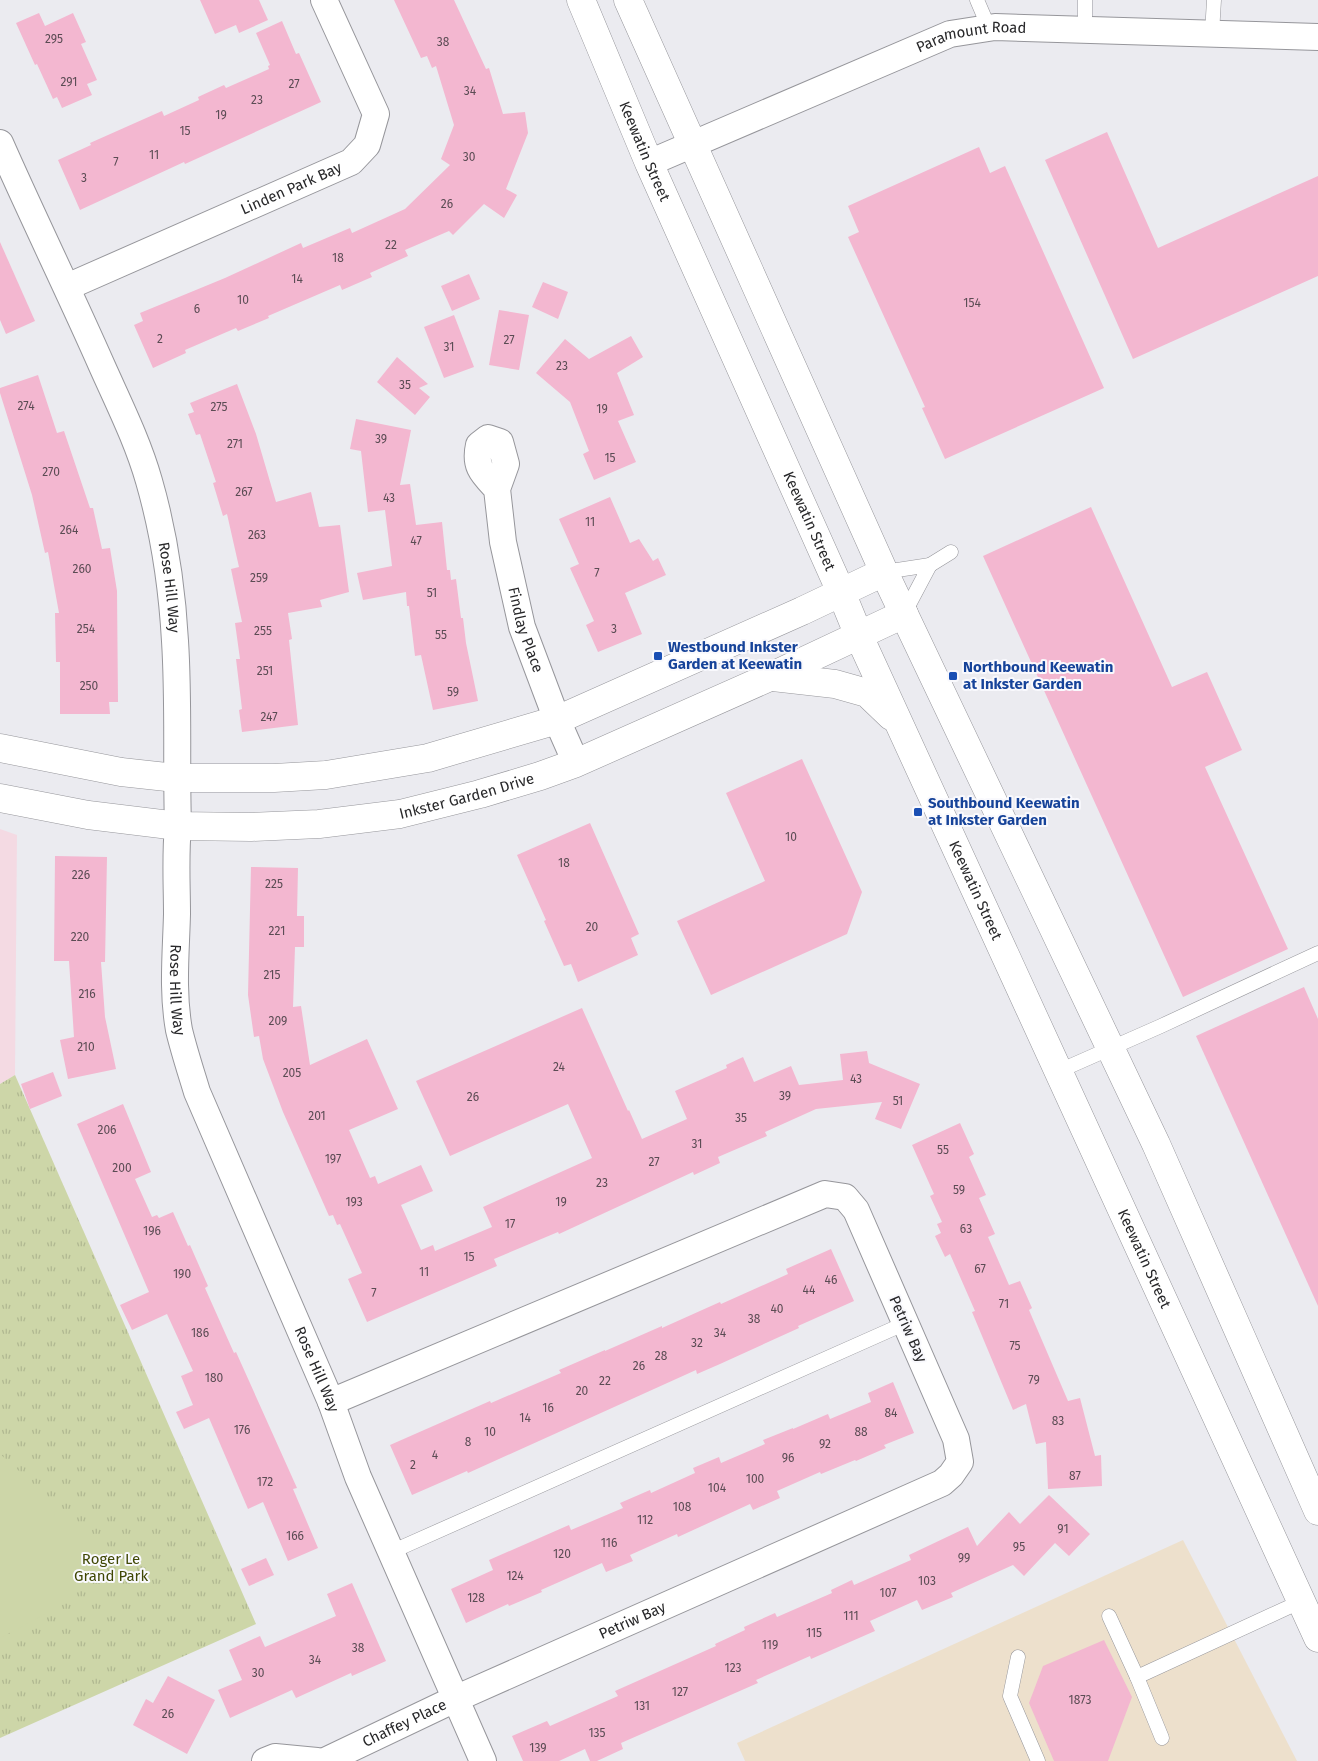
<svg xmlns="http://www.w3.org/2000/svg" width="1318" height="1761" font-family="'Fira Sans',sans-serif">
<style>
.commercial{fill:#ede0cc}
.education{fill:#f4dae3}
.grass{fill:url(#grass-tufts)}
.garden{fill:#cdd6a8}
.building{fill:#f3b7d0}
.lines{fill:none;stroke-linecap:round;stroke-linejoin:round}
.service-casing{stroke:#96969b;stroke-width:15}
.minor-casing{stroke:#96969b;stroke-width:28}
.tertiary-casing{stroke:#96969b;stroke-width:29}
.service{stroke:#fff;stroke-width:14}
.minor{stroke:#fff;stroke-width:26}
.tertiary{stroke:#fff;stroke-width:28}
.transit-dot{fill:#1a4fb4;stroke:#f9f9fd;stroke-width:2}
.labels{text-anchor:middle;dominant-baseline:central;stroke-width:4;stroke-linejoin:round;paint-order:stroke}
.number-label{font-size:12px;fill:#5b4c54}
.street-label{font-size:15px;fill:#28282a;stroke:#f9f9fd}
.transit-label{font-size:15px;font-weight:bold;fill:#164399;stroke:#f9f9fd;text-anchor:start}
.park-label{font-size:15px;fill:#3f4703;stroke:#f9f9fd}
</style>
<defs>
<pattern id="grass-tufts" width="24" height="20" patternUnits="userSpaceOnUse" patternTransform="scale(1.25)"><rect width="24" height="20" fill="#cdd6a8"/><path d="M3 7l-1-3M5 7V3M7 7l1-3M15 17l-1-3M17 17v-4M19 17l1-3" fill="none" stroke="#b0b891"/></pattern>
</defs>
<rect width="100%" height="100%" fill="#ebebf0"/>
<path class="commercial" d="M1183 1540 1297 1761H745L737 1743Z"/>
<path class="education" d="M0 829 17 835 15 1075 0 1084Z"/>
<path class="grass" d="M15 1075 256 1624 0 1738V1084Z"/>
<path class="garden" d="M0 1454 112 1554 49 1612 0 1638Z"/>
<g class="building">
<path d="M200 0H259L268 20 239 33 236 25 215 34Z"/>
<path d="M394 0H454L486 69 489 68 503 114 525 112 528 133 506 189 517 195 504 218 484 204 453 235 449 231 405 250 408 256 370 273 372 277 342 290 340 285 268 316 269 318 238 331 236 328 185 350 186 353 153 368 134 325 143 321 140 313 225 278 301 243 303 248 350 228 352 233 405 209 450 165 441 159 454 125 436 66 432 68 427 56 421 58Z"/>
<path d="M39 13 45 26 73 13 86 42 81 44 97 80 87 84 92 95 62 108 57 97 53 99 37 64 35 65 16 23Z"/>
<path d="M282 21 296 54 299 53 321 102 185 164 184 162 80 210 58 160 91 145 90 143 162 111 164 116 199 100 198 97 224 85 226 88 269 69 268 66 270 65 256 33Z"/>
<path d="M1107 132 1158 248 1318 176V276L1133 359 1045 160Z"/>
<path d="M979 147 990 173 1005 166 1104 388 945 459 922 408 925 407 848 237 859 232 848 206Z"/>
<path d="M0 242 35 321 6 334 0 320Z"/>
<path d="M469 274 480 299 452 311 441 286Z"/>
<path d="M543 282 568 292 558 319 532 307Z"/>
<path d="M499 310 529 315 519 370 489 365Z"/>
<path d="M454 315 474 367 444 378 424 327Z"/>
<path d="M631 336 643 357 617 373 634 415 618 421 636 462 594 480 583 454 589 451 570 402 536 373 565 339 589 359Z"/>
<path d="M397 357 428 384 419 388 430 397 415 415 377 382Z"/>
<path d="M38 375 57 433 64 431 90 508H93L102 549 110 548 117 591 118 702H109L110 714H60V662H56L55 613H59L48 552 45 553 32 495 0 393V388Z"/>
<path d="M237 384 256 434 276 502 311 492 319 527 340 525 349 592 320 600 322 607 288 613 292 639 289 640 298 725 242 732 239 710 242 709 236 659H240L235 623 242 622 231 569 239 567 227 514 223 516 213 483 216 482 200 434 196 435 188 414 194 412 190 403Z"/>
<path d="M356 419 411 430 400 485 410 484 416 525 442 522 447 570H450L451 580 456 579 461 618H463L466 643 478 701 433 710 421 655 415 656 409 606H407L406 592 363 600 357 573 392 566 385 510 368 512 361 451 350 449Z"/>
<path d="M610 497 630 543 639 539 653 561 658 558 666 575 625 593 642 634 598 652 586 625 594 621 570 568 579 564 559 519Z"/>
<path d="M1091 507 1172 687 1207 672 1242 750 1205 767 1288 949 1183 997 983 556Z"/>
<path d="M802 759 862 892 847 934 711 995 677 921 765 881 726 793Z"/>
<path d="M590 823 639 934 631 938 638 955 578 982 571 964 564 966 544 921 546 920 517 855Z"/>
<path d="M55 856 107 857 105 962H101L105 1017 116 1069 68 1079 60 1040 74 1037 69 961H54Z"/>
<path d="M251 867 298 868 297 916H304V947H295L293 1007 301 1006 310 1065 367 1039 398 1109 349 1130 370 1178 375 1176 378 1184 421 1165 433 1191 401 1205 421 1250 433 1245 435 1251 492 1227 483 1207 592 1158 568 1104 450 1156 416 1081 582 1008 628 1111 629 1110 642 1139 687 1119 675 1091 727 1068 726 1065 743 1057 754 1082 791 1066 799 1085 843 1080 840 1054 867 1051 869 1063 920 1084 901 1129 875 1119 882 1102 816 1109 765 1132 767 1136 718 1157 720 1163 694 1175 693 1172 559 1234 558 1232 494 1259 497 1266 367 1322 348 1279 362 1273 340 1224 337 1225 333 1215 329 1216 283 1112 263 1059 259 1036 254 1037 248 995Z"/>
<path d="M1304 987 1318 1019V1306L1196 1036Z"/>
<path d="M53 1072 62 1096 30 1109 21 1084Z"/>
<path d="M123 1104 151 1172 135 1179 152 1217 157 1215 159 1218 173 1212 188 1246 190 1245 208 1286 205 1288 234 1353 236 1352 297 1488 293 1489 318 1548 288 1561 263 1502 248 1509 209 1418 184 1429 176 1412 193 1405 181 1376 193 1371 167 1314 132 1330 120 1305 149 1292 77 1124Z"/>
<path d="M960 1123 974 1154 969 1157 986 1195 979 1198 995 1234 988 1237 1009 1285 1020 1281 1032 1308 1029 1310 1068 1401 1080 1398 1095 1456 1101 1455 1102 1486 1048 1489 1046 1442 1036 1444 1026 1404 1013 1410 972 1312 975 1311 950 1254 945 1257 935 1236 941 1233 937 1224 942 1222 930 1196 934 1194 912 1145Z"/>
<path d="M831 1249 854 1301 798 1326 799 1328 720 1364 697 1374 696 1370 468 1473 467 1471 412 1495 390 1445 490 1401 491 1403 561 1373 559 1370 605 1350V1351L662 1326V1328L720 1302 721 1304 788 1274 786 1269Z"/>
<path d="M893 1382 914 1433 884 1445 886 1448 856 1461 855 1460 821 1474 820 1472 777 1491 780 1498 753 1510 750 1504 678 1537 677 1534 630 1555 633 1561 606 1572 602 1563 541 1590 542 1592 509 1606 508 1604 466 1623 451 1589 493 1570 489 1560 569 1525 571 1530 623 1508 620 1503 650 1490 651 1493 695 1473 693 1468 719 1457 721 1463 765 1444 763 1440 793 1428V1429L828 1414 830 1419 871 1402 868 1393Z"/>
<path d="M1049 1495 1090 1534 1069 1556 1055 1543 1024 1576 1013 1565 951 1593 953 1597 922 1610 917 1600 870 1621 875 1631 811 1659 810 1656 756 1680 758 1683 621 1743 623 1749 597 1761H590L585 1749 559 1761H523L512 1736 547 1721 550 1726 618 1696 615 1691 716 1646 715 1644 745 1630 744 1627 775 1613 777 1617 832 1593 831 1590 852 1580 854 1585 911 1560 909 1555 968 1527 977 1546 1009 1512 1020 1524Z"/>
<path d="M266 1558 274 1575 249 1586 241 1569Z"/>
<path d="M352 1583 386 1661 352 1676 351 1673 296 1698 292 1690 230 1718 218 1690 242 1680 229 1650 260 1636 265 1647 336 1616 327 1594Z"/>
<path d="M1104 1640 1132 1697 1108 1761H1054L1029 1703 1043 1666Z"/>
<path d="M168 1676 215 1700 187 1754 133 1725 146 1699 153 1703Z"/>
</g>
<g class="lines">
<g class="service-casing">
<g id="service">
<path d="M977 0 989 28"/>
<path d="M1085 30V0"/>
<path d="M1212 33 1214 0"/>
<path d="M930 565 951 552"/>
<path d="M884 572 930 565 904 614"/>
<path d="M1059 1071 1161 1026 1318 953"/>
<path d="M391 1552 906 1323"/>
<path d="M1109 1616 1137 1677 1162 1738"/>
<path d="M1018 1657 1010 1696 1038 1761"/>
<path d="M1137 1677 1302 1601"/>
</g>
</g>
<g class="minor-casing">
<g id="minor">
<path id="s1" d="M0 143C33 218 69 291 102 366 119 404 138 442 149 481 164 533 172 587 175 641 179 703 176 765 178 826 175 856 177 885 177 914 176 953 172 991 179 1030 184 1051 191 1072 197 1092L331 1402 358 1477 483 1761"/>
<path id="s2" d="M649 163 950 34 995 27 1318 37"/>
<path id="s3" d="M67 287 351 162 367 145 376 114 324 0"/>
<path id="s4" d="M497 489C483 474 474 467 479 445L488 438 500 442 506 464 497 489 503 542 522 627 557 720 576 763"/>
<path d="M265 1761 275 1757 317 1761"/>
<path id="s5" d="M325 1761 455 1699 942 1483 951 1475 960 1462 956 1439 856 1210 845 1197 825 1194 331 1402"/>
</g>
</g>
<g class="tertiary-casing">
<g id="tertiary">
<path id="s6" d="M581 0 649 163 841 592 859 636 1318 1638"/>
<path d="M628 0 884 572 1156 1144 1318 1511"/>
<path d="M773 677 835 684 867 693 891 716"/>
<path d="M0 748 121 772 176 778H274L326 775 428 758 557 720 802 611 884 572"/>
<path id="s7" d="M0 798 88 815 178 826 251 827 319 824 400 814 480 794 540 776 576 763 772 676 904 614"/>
</g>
</g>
<use href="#service" class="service"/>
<use href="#minor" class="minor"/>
<use href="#tertiary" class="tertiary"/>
</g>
<g class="transit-dot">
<rect x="653" y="651" width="10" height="10" rx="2.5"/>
<rect x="948" y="671" width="10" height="10" rx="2.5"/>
<rect x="913" y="807" width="10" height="10" rx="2.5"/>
</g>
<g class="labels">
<g class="number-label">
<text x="54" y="39">295</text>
<text x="443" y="42">38</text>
<text x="69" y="82">291</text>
<text x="294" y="84">27</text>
<text x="470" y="91">34</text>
<text x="257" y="100">23</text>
<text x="221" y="115">19</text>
<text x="185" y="131">15</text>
<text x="154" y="155">11</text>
<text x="469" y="157">30</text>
<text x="116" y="162">7</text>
<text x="84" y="178">3</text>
<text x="447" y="204">26</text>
<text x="391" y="245">22</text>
<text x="338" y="258">18</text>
<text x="297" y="279">14</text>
<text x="243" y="300">10</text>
<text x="972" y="303">154</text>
<text x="197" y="309">6</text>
<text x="160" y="339">2</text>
<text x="509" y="340">27</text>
<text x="449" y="347">31</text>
<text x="562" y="366">23</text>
<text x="405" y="385">35</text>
<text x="26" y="406">274</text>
<text x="219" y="407">275</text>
<text x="602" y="409">19</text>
<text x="381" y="439">39</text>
<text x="235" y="444">271</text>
<text x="610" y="458">15</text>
<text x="51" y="472">270</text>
<text x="244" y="492">267</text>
<text x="389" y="498">43</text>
<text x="590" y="522">11</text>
<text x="69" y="530">264</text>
<text x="257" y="535">263</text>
<text x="416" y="541">47</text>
<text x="82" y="569">260</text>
<text x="597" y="573">7</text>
<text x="259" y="578">259</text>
<text x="432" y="593">51</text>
<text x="86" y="629">254</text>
<text x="614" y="629">3</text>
<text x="263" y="631">255</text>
<text x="441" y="635">55</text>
<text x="265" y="671">251</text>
<text x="89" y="686">250</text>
<text x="453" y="692">59</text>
<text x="269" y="717">247</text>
<text x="791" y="837">10</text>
<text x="564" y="863">18</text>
<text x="81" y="875">226</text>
<text x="274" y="884">225</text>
<text x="592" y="927">20</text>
<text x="277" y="931">221</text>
<text x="80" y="937">220</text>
<text x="272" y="975">215</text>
<text x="87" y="994">216</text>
<text x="278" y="1021">209</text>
<text x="86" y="1047">210</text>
<text x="559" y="1067">24</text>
<text x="292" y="1073">205</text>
<text x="856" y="1079">43</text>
<text x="785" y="1096">39</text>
<text x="473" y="1097">26</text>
<text x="898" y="1101">51</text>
<text x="317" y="1116">201</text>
<text x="741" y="1118">35</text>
<text x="107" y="1130">206</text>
<text x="697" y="1144">31</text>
<text x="943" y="1150">55</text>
<text x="333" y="1159">197</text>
<text x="654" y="1162">27</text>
<text x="122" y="1168">200</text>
<text x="602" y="1183">23</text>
<text x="959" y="1190">59</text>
<text x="354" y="1202">193</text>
<text x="561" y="1202">19</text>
<text x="510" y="1224">17</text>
<text x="966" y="1229">63</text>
<text x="152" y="1231">196</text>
<text x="469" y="1257">15</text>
<text x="980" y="1269">67</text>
<text x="424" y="1272">11</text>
<text x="182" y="1274">190</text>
<text x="831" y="1280">46</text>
<text x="809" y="1290">44</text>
<text x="374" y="1293">7</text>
<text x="1004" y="1304">71</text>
<text x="777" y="1309">40</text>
<text x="754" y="1319">38</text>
<text x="200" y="1333">186</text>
<text x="720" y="1333">34</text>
<text x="697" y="1343">32</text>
<text x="1015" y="1346">75</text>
<text x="661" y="1356">28</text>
<text x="639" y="1366">26</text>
<text x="214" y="1378">180</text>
<text x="1034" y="1380">79</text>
<text x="605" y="1381">22</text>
<text x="582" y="1391">20</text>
<text x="548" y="1408">16</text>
<text x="891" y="1413">84</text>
<text x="525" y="1418">14</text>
<text x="1058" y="1421">83</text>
<text x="242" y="1430">176</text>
<text x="490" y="1432">10</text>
<text x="861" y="1432">88</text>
<text x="468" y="1442">8</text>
<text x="825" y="1444">92</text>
<text x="435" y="1455">4</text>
<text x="788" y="1458">96</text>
<text x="413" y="1465">2</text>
<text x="1075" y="1476">87</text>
<text x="755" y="1479">100</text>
<text x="265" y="1482">172</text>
<text x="717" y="1488">104</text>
<text x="682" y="1507">108</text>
<text x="645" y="1520">112</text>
<text x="1063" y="1529">91</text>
<text x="295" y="1536">166</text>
<text x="609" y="1543">116</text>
<text x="1019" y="1547">95</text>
<text x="562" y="1554">120</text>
<text x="964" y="1558">99</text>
<text x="515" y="1576">124</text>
<text x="927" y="1581">103</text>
<text x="888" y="1593">107</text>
<text x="476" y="1598">128</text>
<text x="851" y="1616">111</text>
<text x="814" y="1633">115</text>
<text x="770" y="1645">119</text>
<text x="358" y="1648">38</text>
<text x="315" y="1660">34</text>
<text x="733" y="1668">123</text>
<text x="258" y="1673">30</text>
<text x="680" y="1692">127</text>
<text x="1080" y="1700">1873</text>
<text x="642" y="1706">131</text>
<text x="168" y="1714">26</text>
<text x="597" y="1733">135</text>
<text x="538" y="1748">139</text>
</g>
<g class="street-label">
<text stroke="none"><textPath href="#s2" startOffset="348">Paramount Road</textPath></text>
<text stroke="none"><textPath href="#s6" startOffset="164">Keewatin Street</textPath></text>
<text stroke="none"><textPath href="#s3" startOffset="245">Linden Park Bay</textPath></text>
<text stroke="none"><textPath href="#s6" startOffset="569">Keewatin Street</textPath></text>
<text stroke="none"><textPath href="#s1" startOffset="478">Rose Hill Way</textPath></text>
<text stroke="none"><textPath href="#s4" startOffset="268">Findlay Place</textPath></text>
<text stroke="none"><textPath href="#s7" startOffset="472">Inkster Garden Drive</textPath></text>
<text stroke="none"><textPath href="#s6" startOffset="974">Keewatin Street</textPath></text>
<text stroke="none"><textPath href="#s1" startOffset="881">Rose Hill Way</textPath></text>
<text stroke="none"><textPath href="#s6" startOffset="1379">Keewatin Street</textPath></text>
<text transform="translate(908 1329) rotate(66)">Petriw Bay</text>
<text stroke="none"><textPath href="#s1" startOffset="1288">Rose Hill Way</textPath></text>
<text stroke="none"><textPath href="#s5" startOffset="338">Petriw Bay</textPath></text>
<text stroke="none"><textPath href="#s5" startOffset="88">Chaffey Place</textPath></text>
</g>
<g class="transit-label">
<text x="668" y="647">Westbound Inkster<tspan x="668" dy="17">Garden at Keewatin</tspan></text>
<text x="963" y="667">Northbound Keewatin<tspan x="963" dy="17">at Inkster Garden</tspan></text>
<text x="928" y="803">Southbound Keewatin<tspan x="928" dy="17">at Inkster Garden</tspan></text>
</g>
<g class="park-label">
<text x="111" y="1559">Roger Le<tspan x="111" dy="17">Grand Park</tspan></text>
</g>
</g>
</svg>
